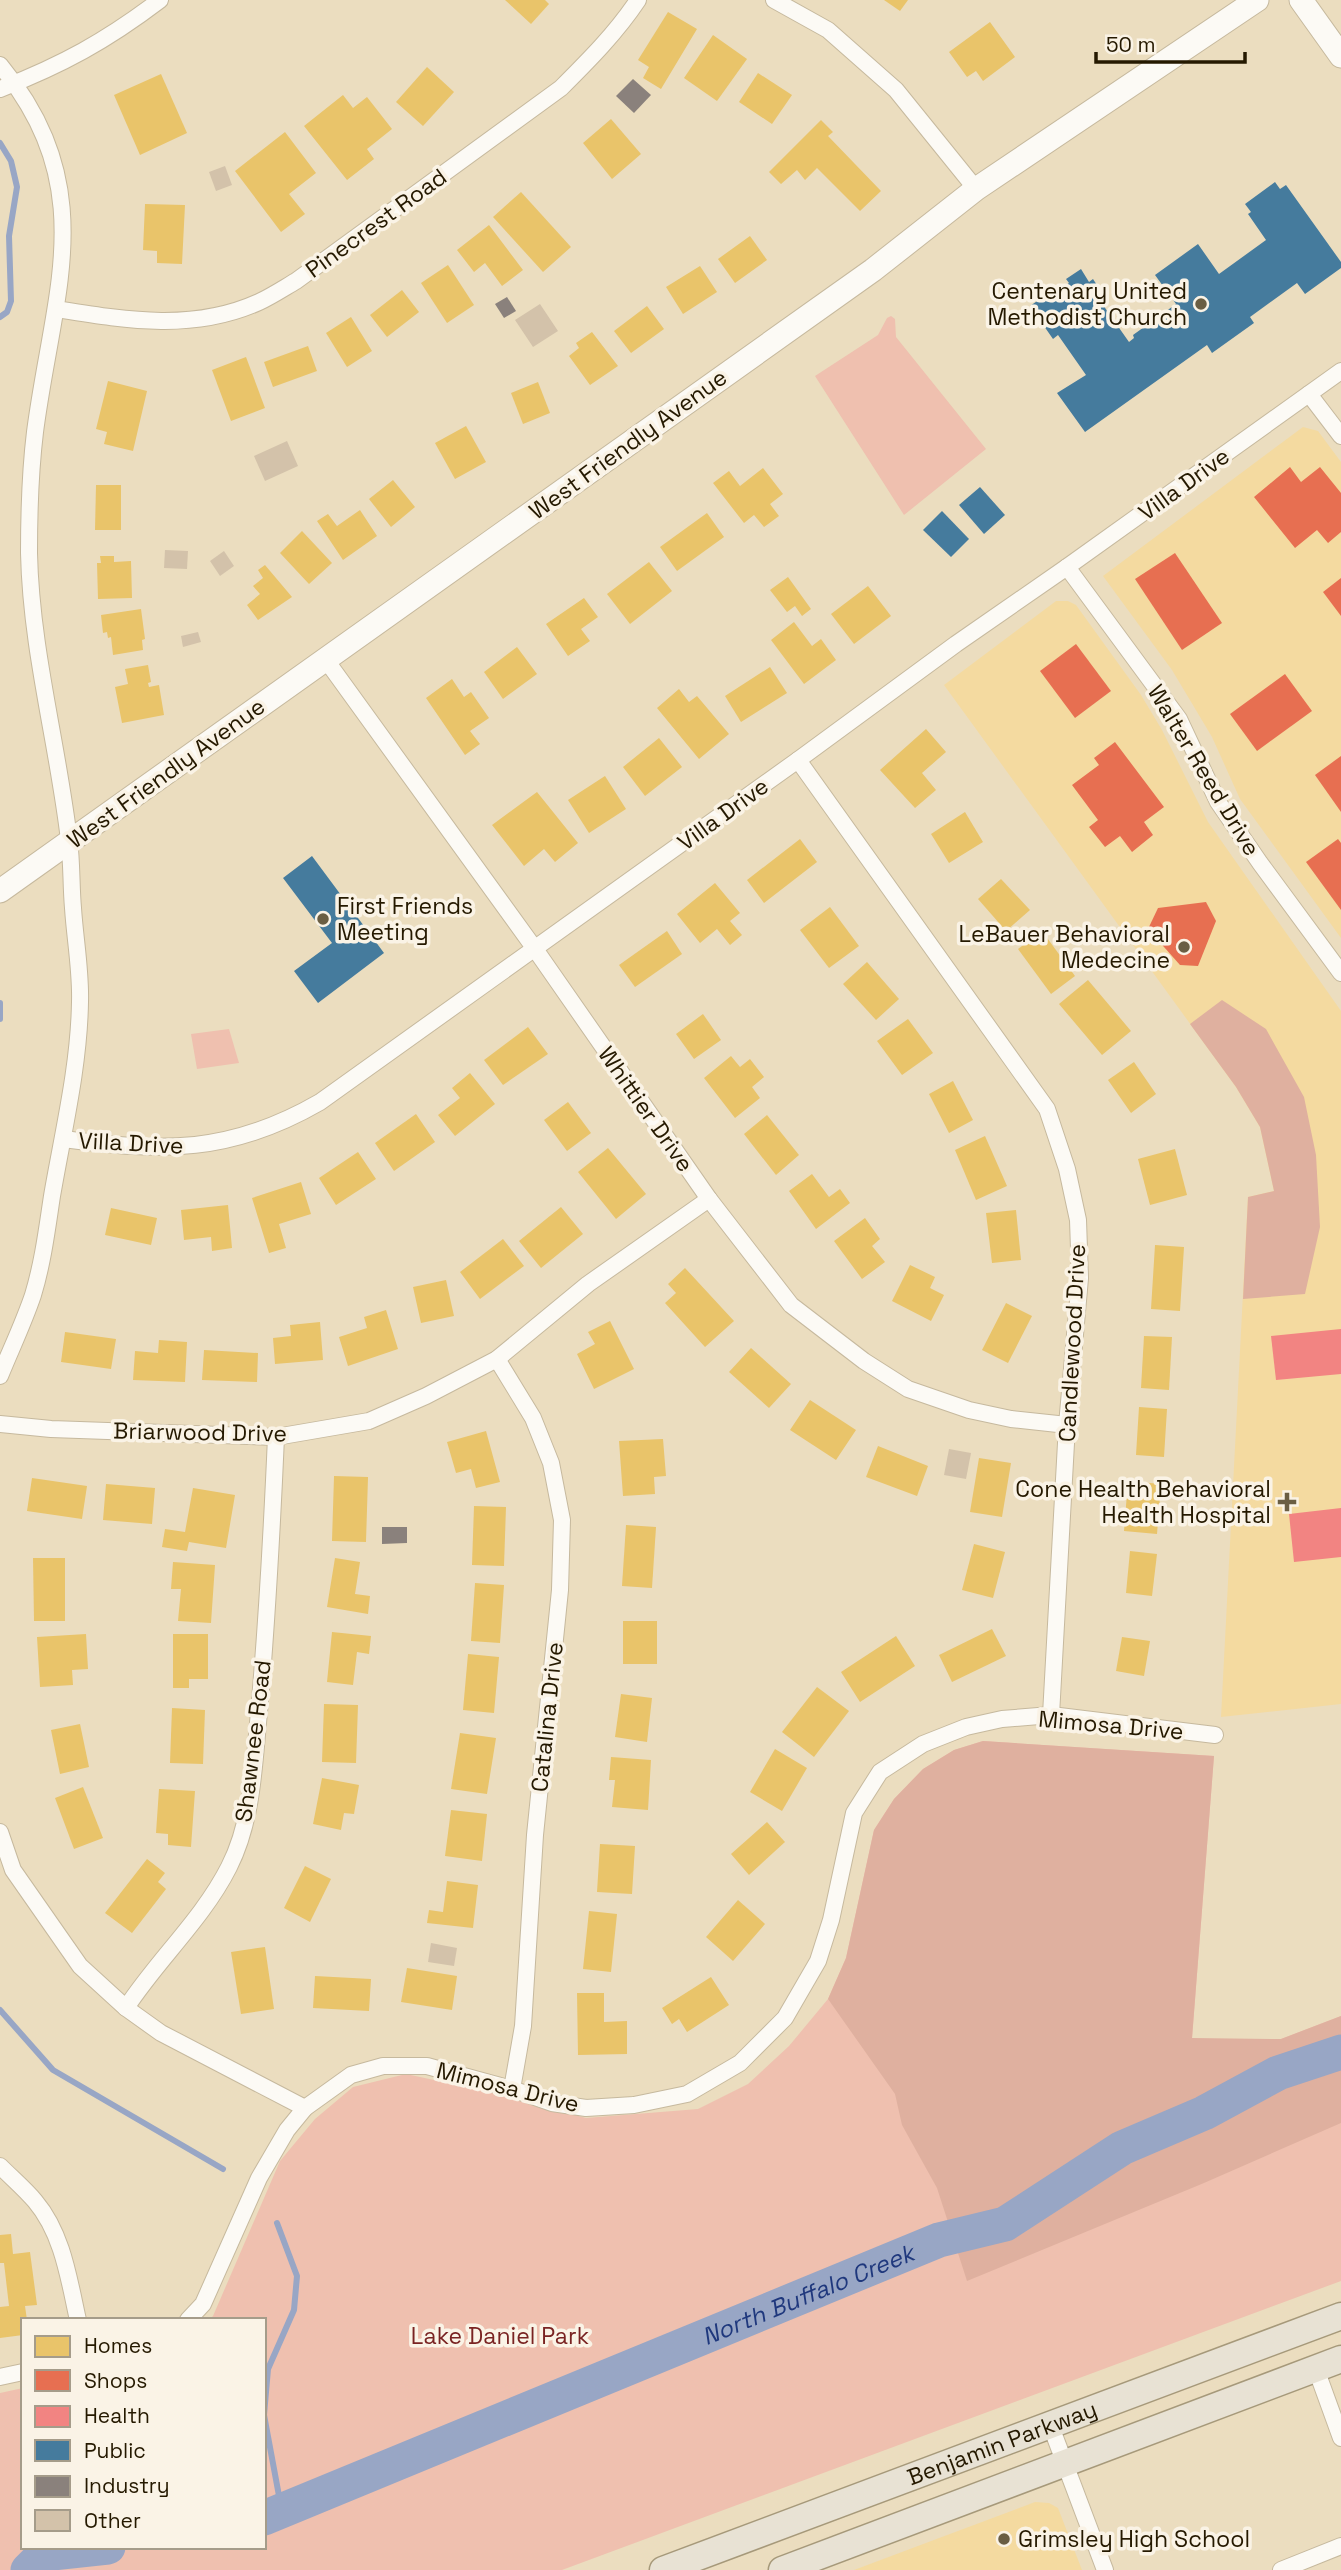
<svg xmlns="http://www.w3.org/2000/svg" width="1341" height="2570" font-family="'Space Grotesk',sans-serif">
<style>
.built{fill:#f4daa0}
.green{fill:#efc0af}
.forest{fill:#dfb09f}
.homes{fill:#e9c46a}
.shops{fill:#e76f51}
.health{fill:#f28482}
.public{fill:#457b9d}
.industry{fill:#8a817c}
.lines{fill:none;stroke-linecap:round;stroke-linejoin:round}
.stream{stroke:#98a6c5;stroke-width:6}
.river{stroke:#98a6c5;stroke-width:35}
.building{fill:#d3c2aa}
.street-casing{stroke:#c6b99e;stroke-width:18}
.secondary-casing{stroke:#c6b99e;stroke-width:25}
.primary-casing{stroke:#a6997a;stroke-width:29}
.street{stroke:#fcfaf5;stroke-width:16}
.secondary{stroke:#fcfaf5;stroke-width:23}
.primary{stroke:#e8e2d4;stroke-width:26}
.poi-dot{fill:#6a5e43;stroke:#faf3e6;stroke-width:2.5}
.labels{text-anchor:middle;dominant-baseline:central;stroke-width:7;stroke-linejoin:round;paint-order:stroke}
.street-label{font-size:23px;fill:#251900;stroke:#faf3e6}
.poi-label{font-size:23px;fill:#251900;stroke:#faf3e6;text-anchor:end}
.park-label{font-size:23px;fill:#792322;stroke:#faf3e6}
.water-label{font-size:24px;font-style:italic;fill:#1f387d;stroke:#faf3e6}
</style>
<rect width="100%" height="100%" fill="#ebddbf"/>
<g class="built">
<path d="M1303 427 1318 431 1341 462V938L1240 799 1212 737 1172 670 1103 576Z"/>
<path d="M1056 601H1068L1076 605 1141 695 1162 730 1208 822 1341 1011V1704L1221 1717 1248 1197 1274 1191 1260 1127 1236 1087 944 685Z"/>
<path d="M1035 2502 1049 2503 1058 2508 1082 2570H854Z"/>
</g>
<g class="green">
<path d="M891 316 895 319 896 337 986 449 904 515 815 376 878 335 887 318Z"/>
<path d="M229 1029 239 1063 197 1069 191 1034Z"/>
<path d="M983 1741 1214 1756 1192 2039H1281L1341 2016V2281L562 2570H0V2393L23 2388V2547H264V2320H209L213 2316 280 2161 315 2119 353 2087 406 2074 490 2092 586 2118 698 2109 748 2084 789 2046 828 1999 846 1958 874 1830 894 1799 923 1769 954 1750Z"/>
</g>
<g class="forest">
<path d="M1222 1000 1266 1029 1304 1097 1316 1155 1320 1227 1305 1294 1243 1299 1248 1197 1274 1191 1260 1127 1236 1087 1190 1024Z"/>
<path d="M983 1741 1214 1756 1192 2038 1281 2039 1341 2016V2123L1204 2183 967 2281 937 2188 902 2125 895 2094 828 1999 846 1958 874 1830 894 1799 923 1769 954 1750Z"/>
</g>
<g class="homes">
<path d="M505 0H545L549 4 531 24Z"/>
<path d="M884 0H908L900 11Z"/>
<path d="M668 12 697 29 661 89 643 78 649 67 638 60Z"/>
<path d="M990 22 1015 57 983 81 976 71 967 77 949 52Z"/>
<path d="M713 35 747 59 717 101 684 78Z"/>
<path d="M427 67 454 92 423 126 396 102Z"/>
<path d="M758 73 792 95 772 124 739 102Z"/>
<path d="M161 74 187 133 140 155 114 95Z"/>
<path d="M343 95 353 108 367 97 392 129 367 149 374 159 347 180 304 126Z"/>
<path d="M611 119 641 154 612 179 583 143Z"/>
<path d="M821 120 833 132 828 136 881 191 860 211 817 168 805 180 797 170 781 184 769 172Z"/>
<path d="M285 132 316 173 289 194 305 214 281 232 235 171Z"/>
<path d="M521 192 571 247 543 272 493 217Z"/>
<path d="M145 204 185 205 182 264 157 263V251L143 250Z"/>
<path d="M489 225 523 270 502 286 485 263 474 272 457 250Z"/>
<path d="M750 236 767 260 735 283 718 259Z"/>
<path d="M448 265 474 305 447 323 421 283Z"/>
<path d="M700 266 717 292 683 314 666 287Z"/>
<path d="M402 290 419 312 387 337 370 315Z"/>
<path d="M647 306 664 329 631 353 614 331Z"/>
<path d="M351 317 372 351 347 367 326 333Z"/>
<path d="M592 332 618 366 590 385 569 356 579 348 576 343Z"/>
<path d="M308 346 317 371 273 387 264 362Z"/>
<path d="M246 357 265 408 231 421 212 370Z"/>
<path d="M108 381 147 391 133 451 104 444 107 432 96 429Z"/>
<path d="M538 382 550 413 523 424 511 393Z"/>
<path d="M466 426 486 462 455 479 435 443Z"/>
<path d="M763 468 783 494 770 504 779 516 764 527 754 515 744 523 713 483 729 471 740 486Z"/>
<path d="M393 480 415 507 391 527 369 499Z"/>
<path d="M96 485H121V530H95Z"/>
<path d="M360 510 377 536 343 560 317 521 328 514 337 526Z"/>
<path d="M707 513 724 537 677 571 660 547Z"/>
<path d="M302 531 332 563 309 584 280 553Z"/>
<path d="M100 556H114V562L131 561 132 598 98 599 97 563H101Z"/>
<path d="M649 562 672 591 630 624 607 594Z"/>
<path d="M265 565 292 597 258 620 247 605 260 594 253 586 263 578 258 570Z"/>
<path d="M788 577 811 609 802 616 795 606 787 612 770 590Z"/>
<path d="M868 586 891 616 854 644 831 614Z"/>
<path d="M584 598 598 617 581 629 590 641 568 656 546 624Z"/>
<path d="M141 609 145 639 142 640 143 650 113 655 111 637 108 638 107 632 103 633 101 615Z"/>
<path d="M794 622 812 646 821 639 836 660 804 684 771 640Z"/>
<path d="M517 647 537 674 503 699 484 672Z"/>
<path d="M148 665 151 682 148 683 149 687 159 685 164 715 122 723 115 687 128 684 125 669Z"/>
<path d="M770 667 787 693 741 722 725 696Z"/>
<path d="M452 679 464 697 471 692 489 718 470 731 480 744 465 755 426 698Z"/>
<path d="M679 689 689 702 697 696 729 734 699 759 657 708Z"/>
<path d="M926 729 946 752 922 773 936 790 915 808 880 770Z"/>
<path d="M659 738 682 767 645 796 623 767Z"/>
<path d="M605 776 626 809 589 833 568 800Z"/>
<path d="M537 792 578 843 555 862 544 849 524 866 492 825Z"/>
<path d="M965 812 983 842 949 863 931 834Z"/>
<path d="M800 839 817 862 764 903 747 880Z"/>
<path d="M1001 879 1030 910 1006 931 978 899Z"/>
<path d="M715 883 740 913 730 921 742 935 730 945 717 929 700 943 677 914Z"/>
<path d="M830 907 859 946 829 968 800 930Z"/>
<path d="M667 931 682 954 635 987 619 965Z"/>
<path d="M1042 931 1075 976 1051 994 1018 949Z"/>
<path d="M867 962 899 999 876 1020 843 984Z"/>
<path d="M1088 980 1131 1031 1102 1055 1059 1004Z"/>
<path d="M703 1014 721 1040 694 1059 676 1034Z"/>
<path d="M908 1019 933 1053 902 1075 877 1041Z"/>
<path d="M528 1027 548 1054 503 1085 484 1060Z"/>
<path d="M731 1056 740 1067 750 1059 764 1077 752 1087 760 1098 735 1118 704 1078Z"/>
<path d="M1134 1062 1156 1094 1131 1113 1108 1080Z"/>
<path d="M470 1073 495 1104 455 1136 438 1115 460 1098 452 1088Z"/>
<path d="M953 1081 973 1120 949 1133 929 1094Z"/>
<path d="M568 1102 591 1133 567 1151 544 1120Z"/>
<path d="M416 1114 435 1142 394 1171 375 1143Z"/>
<path d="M767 1115 799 1155 776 1175 744 1134Z"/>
<path d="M985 1136 1007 1186 976 1200 955 1150Z"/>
<path d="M608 1148 646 1194 616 1219 578 1172Z"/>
<path d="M1175 1149 1187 1195 1150 1205 1138 1159Z"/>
<path d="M358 1152 376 1179 336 1205 319 1178Z"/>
<path d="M812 1174 829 1197 840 1189 850 1203 816 1229 789 1191Z"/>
<path d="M301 1182 311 1214 279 1224 286 1248 269 1253 252 1198Z"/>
<path d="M228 1205 232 1248 212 1251 211 1237 184 1240 181 1210Z"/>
<path d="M561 1207 583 1234 541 1268 519 1241Z"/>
<path d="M111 1208 157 1218 151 1245 105 1235Z"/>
<path d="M1016 1210 1021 1260 992 1263 986 1213Z"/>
<path d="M865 1218 880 1239 872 1246 885 1262 862 1279 834 1241Z"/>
<path d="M503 1239 524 1266 480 1299 460 1272Z"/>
<path d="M1155 1245 1184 1247 1180 1311 1151 1309Z"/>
<path d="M910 1265 935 1277 930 1288 944 1295 931 1321 892 1301Z"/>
<path d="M685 1268 734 1321 705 1347 665 1303 676 1293 668 1284Z"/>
<path d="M446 1280 454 1316 421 1323 413 1287Z"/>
<path d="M1006 1303 1032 1316 1008 1363 982 1350Z"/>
<path d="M386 1310 398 1349 348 1366 339 1337 367 1328 364 1317Z"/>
<path d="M610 1321 634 1369 594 1389 577 1354 595 1344 588 1332Z"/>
<path d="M320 1322 323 1360 275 1364 273 1338 291 1336 290 1325Z"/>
<path d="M65 1332 116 1339 111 1369 61 1362Z"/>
<path d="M1144 1336 1172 1337 1169 1390 1141 1388Z"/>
<path d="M159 1340 187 1342 185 1382 133 1380 135 1351 158 1353Z"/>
<path d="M751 1348 791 1384 769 1408 729 1372Z"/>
<path d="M204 1350 258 1353 257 1382 202 1380Z"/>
<path d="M810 1400 856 1430 836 1460 790 1430Z"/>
<path d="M1139 1407 1167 1409 1164 1457 1136 1455Z"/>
<path d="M486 1431 500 1482 476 1488 471 1469 456 1473 447 1442Z"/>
<path d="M663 1439 666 1476 654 1477 655 1494 623 1496 619 1441Z"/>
<path d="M878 1446 928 1466 917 1496 866 1477Z"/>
<path d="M979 1458 1011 1463 1002 1517 970 1512Z"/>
<path d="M334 1476 368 1477 366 1542 332 1541Z"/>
<path d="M32 1478 87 1486 82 1519 27 1511Z"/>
<path d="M1128 1481 1161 1484 1157 1534 1124 1531Z"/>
<path d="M106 1484 155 1488 152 1524 103 1520Z"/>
<path d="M193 1488 235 1495 226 1548 189 1542 187 1551 162 1547 165 1529 185 1532Z"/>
<path d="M474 1506 506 1507 504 1566 472 1565Z"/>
<path d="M626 1525 656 1527 652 1588 622 1586Z"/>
<path d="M974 1544 1005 1552 993 1598 962 1590Z"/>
<path d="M1130 1551 1157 1554 1152 1596 1126 1593Z"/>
<path d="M33 1558H65V1621H34Z"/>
<path d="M335 1558 360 1562 355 1594 370 1596 368 1614 327 1607Z"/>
<path d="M173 1562 215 1565 211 1623 178 1621 181 1589H171Z"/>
<path d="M475 1583 504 1585 500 1643 471 1641Z"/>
<rect x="623" y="1621" width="34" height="43"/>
<path d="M992 1629 1006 1656 952 1682 939 1655Z"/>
<path d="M332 1632 371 1636 369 1654 357 1652 353 1685 327 1682Z"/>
<path d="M86 1634 88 1669 72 1670 73 1685 40 1687 37 1637Z"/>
<path d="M173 1634H208V1679H189V1688H173Z"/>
<path d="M896 1636 915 1666 860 1702 841 1672Z"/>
<path d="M1122 1637 1150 1641 1144 1676 1116 1671Z"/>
<path d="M468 1654 499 1657 494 1713 463 1710Z"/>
<path d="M817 1687 849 1711 814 1757 782 1732Z"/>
<path d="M621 1694 652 1698 647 1742 615 1737Z"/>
<path d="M324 1704 358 1705 356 1763 322 1762Z"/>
<path d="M172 1708 205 1710 203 1764 170 1763Z"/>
<path d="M80 1724 89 1767 60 1774 51 1730Z"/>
<path d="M460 1733 496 1738 487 1794 451 1789Z"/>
<path d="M775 1749 807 1768 782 1811 750 1792Z"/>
<path d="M611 1757 651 1760 648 1810 612 1807 615 1780H609Z"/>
<path d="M322 1778 359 1785 354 1814 344 1813 341 1830 313 1824Z"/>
<path d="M83 1787 103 1838 74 1849 55 1798Z"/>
<path d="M159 1789 195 1791 191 1847 168 1845V1834L156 1833Z"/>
<path d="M451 1810 487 1814 482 1861 445 1856Z"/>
<path d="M767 1822 785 1842 749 1875 731 1854Z"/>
<path d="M600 1844 635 1846 632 1894 597 1892Z"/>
<path d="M147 1859 165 1873 158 1882 166 1889 132 1933 105 1913Z"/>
<path d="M305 1866 331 1879 310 1922 284 1908Z"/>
<path d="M447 1881 478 1885 473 1928 427 1923 429 1910 443 1912Z"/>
<path d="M738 1900 765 1924 733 1961 706 1937Z"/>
<path d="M589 1911 617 1914 611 1972 583 1969Z"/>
<path d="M265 1947 274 2009 241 2014 231 1952Z"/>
<path d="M407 1968 457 1976 452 2010 401 2002Z"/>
<path d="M315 1976 371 1979 369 2011 313 2008Z"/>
<path d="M711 1977 729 2005 687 2032 679 2019 672 2024 662 2008Z"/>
<path d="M577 1993H604V2022L627 2021V2054L578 2055Z"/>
<path d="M11 2234 13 2254 30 2252 37 2305 25 2306 27 2320H23V2335L0 2338V2307L9 2306 4 2263H0V2235Z"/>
</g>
<g class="shops">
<path d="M1290 467 1301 482 1320 467 1341 493V532L1328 543 1317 530 1295 548 1254 497Z"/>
<path d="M1175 553 1222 623 1182 650 1135 579Z"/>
<path d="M1341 578V616L1323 592Z"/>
<path d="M1076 644 1111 691 1075 718 1040 671Z"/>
<path d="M1285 674 1312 711 1257 751 1230 714Z"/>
<path d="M1115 742 1164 807 1144 822 1153 835 1132 852 1120 836 1105 847 1089 827 1098 820 1072 785 1099 765 1094 758Z"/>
<path d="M1341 756V812L1315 775Z"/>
<path d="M1338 839 1341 843V910L1306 862Z"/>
<path d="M1206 902 1216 921 1198 966 1180 965 1148 929 1158 908Z"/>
</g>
<g class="health">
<path d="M1341 1329V1374L1276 1380 1271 1336Z"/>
<path d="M1341 1508V1557L1294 1562 1289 1514Z"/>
</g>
<g class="public">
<path d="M1275 182 1280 189 1286 185 1341 262V268L1305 294 1297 283 1250 317 1254 323 1212 353 1207 345 1085 432 1057 393 1086 375 1058 335 1053 339 1030 306 1043 297 1045 300 1069 283 1066 279 1081 269 1089 282 1093 279 1108 302 1103 305 1129 342 1134 338 1133 335 1176 304 1155 275 1198 244 1219 274 1266 240 1248 214 1251 212 1245 204Z"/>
<path d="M980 487 1005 515 984 534 959 505Z"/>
<path d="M942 511 969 539 951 557 923 530Z"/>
<path d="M312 856 384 953 318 1003 294 971 332 943 283 878Z"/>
</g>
<g class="industry">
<path d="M633 79 651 95 634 113 616 96Z"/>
<path d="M507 297 516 311 504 318 495 304Z"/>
<path d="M382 1527H407V1543L382 1544Z"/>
</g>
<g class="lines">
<g class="stream">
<path d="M0 143 11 161 17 187 9 236 11 301 7 312 0 317"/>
<path d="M0 1003V1019"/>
<path d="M0 2010 53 2070 223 2169"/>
<path d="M277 2223 297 2276 294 2310 268 2369 264 2415 282 2512"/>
</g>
<g class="river">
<path id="s1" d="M264 2518 939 2240 1005 2224 1122 2148 1204 2113 1278 2073 1341 2052"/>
<path d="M28 2570 44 2554 108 2547"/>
</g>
</g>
<g class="building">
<path d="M225 166 232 185 216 191 209 172Z"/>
<path d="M540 304 558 331 533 347 515 320Z"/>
<path d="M287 441 298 466 265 481 254 456Z"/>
<path d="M165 550 188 551 187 569 164 568Z"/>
<path d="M224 551 234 566 220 576 210 561Z"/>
<path d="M198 632 201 642 183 647 181 636Z"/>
<path d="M949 1449 971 1453 966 1479 944 1475Z"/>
<path d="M431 1943 457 1948 454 1966 428 1962Z"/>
</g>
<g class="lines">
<g class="street-casing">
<g id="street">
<path d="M774 0 828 30 896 90 976 189"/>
<path d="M0 65C102 189 53 292 35 432 30 473 29 512 29 553 31 650 58 745 69 840 72 863 71 886 73 908 75 939 81 971 80 1002 79 1067 63 1132 52 1196 47 1229 43 1262 33 1295 24 1322 11 1349 0 1376"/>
<path d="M0 89C62 65 106 41 160 0"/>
<path d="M56 309C125 320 193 332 259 302 272 296 284 288 296 281L561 88C589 60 616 33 638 0"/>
<path d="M1309 394 1341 436"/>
<path d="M1067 567 1179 719 1218 802 1260 863 1341 973"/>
<path d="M326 660 535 949 709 1199 791 1305 864 1361 908 1389 969 1410 1011 1419 1067 1425"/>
<path d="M798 760 1047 1109 1067 1169 1078 1220 1080 1278 1067 1425 1051 1715"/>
<path d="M63 1139C163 1152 230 1154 320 1102L798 760 956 644 1067 567 1341 371"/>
<path d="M497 1359 533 1418 551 1463 562 1520 560 1590 535 1835 523 2026 512 2089"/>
<path d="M0 1424 51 1429 276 1437 369 1421 426 1396 497 1359 588 1284 709 1199"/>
<path d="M0 1832 13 1870 80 1966 126 2008 161 2033 305 2108"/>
<path d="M126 2008C158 1959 202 1920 229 1867 253 1820 254 1763 259 1712 267 1620 272 1529 276 1437"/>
<path d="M0 2166C12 2178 25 2189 35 2201 63 2234 69 2280 78 2320"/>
<path d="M188 2320 203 2304 259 2178 287 2130 305 2108 351 2075 383 2066H427L512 2089 552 2103 586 2108 634 2105 687 2094 740 2063 785 2018 818 1961 831 1920 854 1813 880 1772 923 1744 966 1727 1002 1719 1051 1715 1215 1735"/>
<path d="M1316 2369 1341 2438"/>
<path d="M0 2377 23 2372"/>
<path d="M1050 2424 1105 2570"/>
<path d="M1281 2570 1341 2546"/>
</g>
</g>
<g class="secondary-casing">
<g id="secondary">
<path d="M1301 0 1341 56"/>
<path d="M0 891 873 270 976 189 1257 0"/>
</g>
</g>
<g class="primary-casing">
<g id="primary">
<path id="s2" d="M663 2570 1341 2316"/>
<path d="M782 2570 1341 2359"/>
</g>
</g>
<use href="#street" class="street"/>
<use href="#secondary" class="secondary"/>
<use href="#primary" class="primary"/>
</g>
<g class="poi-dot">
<circle cx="1201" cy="304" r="7"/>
<circle cx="323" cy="919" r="7"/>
<circle cx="1184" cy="947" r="7"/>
<path d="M1283.5 1491.5h7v7h7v7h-7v7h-7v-7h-7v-7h7z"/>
<circle cx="1004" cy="2539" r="7"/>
</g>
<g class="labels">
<g class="street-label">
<text transform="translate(376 223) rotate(-36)">Pinecrest Road</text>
<text transform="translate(628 444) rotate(-36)">West Friendly Avenue</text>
<text transform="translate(1184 484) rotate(-36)">Villa Drive</text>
<text transform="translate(1204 770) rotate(59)">Walter Reed Drive</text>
<text transform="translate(166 773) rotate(-36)">West Friendly Avenue</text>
<text transform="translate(723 814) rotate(-36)">Villa Drive</text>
<text transform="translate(646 1109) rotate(55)">Whittier Drive</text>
<text transform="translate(131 1143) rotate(3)">Villa Drive</text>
<text transform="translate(1072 1343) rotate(-87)">Candlewood Drive</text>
<text transform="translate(200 1432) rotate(1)">Briarwood Drive</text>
<text transform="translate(547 1717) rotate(-84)">Catalina Drive</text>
<text transform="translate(1111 1725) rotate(5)">Mimosa Drive</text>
<text transform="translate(253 1741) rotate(-83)">Shawnee Road</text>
<text transform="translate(508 2087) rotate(14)">Mimosa Drive</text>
<text stroke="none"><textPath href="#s2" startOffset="362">Benjamin Parkway</textPath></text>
</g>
<g class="poi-label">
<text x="1187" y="291">Centenary United<tspan x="1187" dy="26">Methodist Church</tspan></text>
<text x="337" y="906" text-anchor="start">First Friends<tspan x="337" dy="26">Meeting</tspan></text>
<text x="1170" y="934">LeBauer Behavioral<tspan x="1170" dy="26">Medecine</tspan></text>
<text x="1271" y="1489">Cone Health Behavioral<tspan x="1271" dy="26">Health Hospital</tspan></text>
<text x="1018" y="2539" text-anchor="start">Grimsley High School</text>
</g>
<g class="park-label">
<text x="500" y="2336">Lake Daniel Park</text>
</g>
<g class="water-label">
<text stroke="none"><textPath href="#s1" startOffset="588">North Buffalo Creek</textPath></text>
</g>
</g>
<rect x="21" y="2318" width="245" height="231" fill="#faf3e6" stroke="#a59c8a" stroke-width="2"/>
<rect x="35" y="2336" width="35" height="21" fill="#e9c46a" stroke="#a59c8a" stroke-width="2"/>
<text x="84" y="2353" font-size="21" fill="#251900">Homes</text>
<rect x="35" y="2370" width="35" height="21" fill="#e76f51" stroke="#a59c8a" stroke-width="2"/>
<text x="84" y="2388" font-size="21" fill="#251900">Shops</text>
<rect x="35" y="2406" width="35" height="21" fill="#f28482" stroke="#a59c8a" stroke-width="2"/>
<text x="84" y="2423" font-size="21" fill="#251900">Health</text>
<rect x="35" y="2440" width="35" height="21" fill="#457b9d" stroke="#a59c8a" stroke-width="2"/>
<text x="84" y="2458" font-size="21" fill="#251900">Public</text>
<rect x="35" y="2476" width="35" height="21" fill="#8a817c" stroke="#a59c8a" stroke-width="2"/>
<text x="84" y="2493" font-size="21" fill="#251900">Industry</text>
<rect x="35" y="2510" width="35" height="21" fill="#d3c2aa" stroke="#a59c8a" stroke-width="2"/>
<text x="84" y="2528" font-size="21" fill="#251900">Other</text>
<path d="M1096 52v10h149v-10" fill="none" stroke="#251900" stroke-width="3.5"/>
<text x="1106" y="52" font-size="21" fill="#251900" stroke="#faf3e6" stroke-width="5" paint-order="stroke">50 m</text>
</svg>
